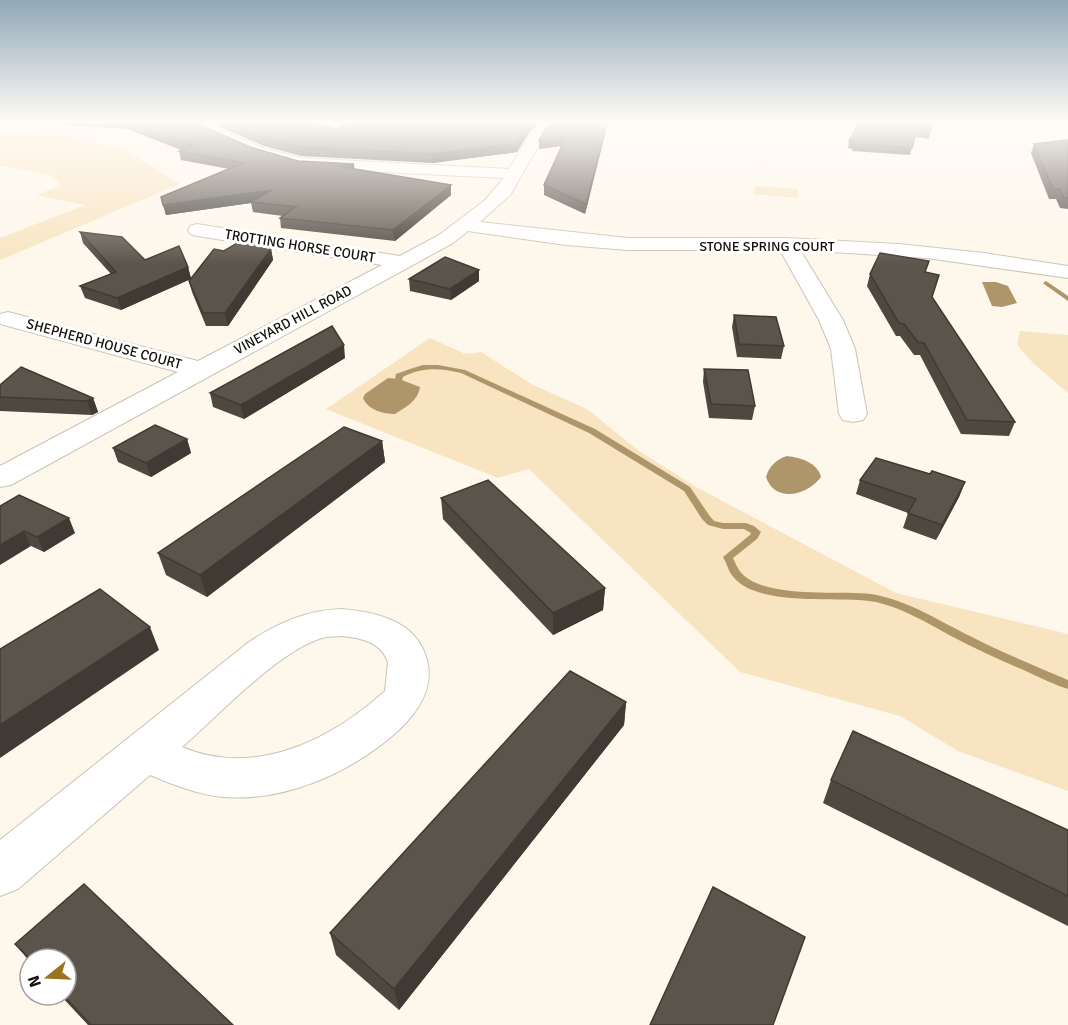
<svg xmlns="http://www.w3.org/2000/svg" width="1068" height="1025" font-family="Signika,sans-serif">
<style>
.green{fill:#f8e4c0}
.water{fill:#af966a}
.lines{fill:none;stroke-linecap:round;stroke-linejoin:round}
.stream{fill:#af966a;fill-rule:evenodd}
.minor-casing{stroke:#cac3b7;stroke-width:2}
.minor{fill:#fff;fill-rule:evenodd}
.wall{fill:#4d4840}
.shaded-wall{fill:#3f3b34}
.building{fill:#5a544a;stroke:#3f3b34;stroke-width:1.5}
.labels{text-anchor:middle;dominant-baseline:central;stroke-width:6;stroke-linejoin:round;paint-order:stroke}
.far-street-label{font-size:14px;fill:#13100c;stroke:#fff}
</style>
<rect width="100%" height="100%" fill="#fef7eb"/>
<g class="green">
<path d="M0 132 66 135 123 149 180 184 0 260V238L85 205 36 195 60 186 57 179 50 175 0 166Z"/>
<path d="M755 186 798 189V198L754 194Z"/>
<path d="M1020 331 1068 335V393L1034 364 1017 345Z"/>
<path d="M430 338 465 354 481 352 533 385 587 409 639 451 696 487 896 593 1068 634V791L958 751 900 716 740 672 529 469 498 478 326 409Z"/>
</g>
<g class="water">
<path d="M982 282H996L1008 286 1017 303 1002 307 992 306Z"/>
<path d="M388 378 399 379 420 387C418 401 406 407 395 414 383 414 368 410 363 398L365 394Z"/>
<path d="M787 456C801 458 817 462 821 477 808 495 775 504 766 477 769 466 777 459 787 456Z"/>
</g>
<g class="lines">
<g class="stream">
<path d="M1046 281 1068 296V301L1044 284 1043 283Z"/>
<path d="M423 365H438L465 370 595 429 690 487 709 515 714 521 723 523H746L754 526 761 532 757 539 733 558C735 562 737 567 739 570 760 600 838 590 871 594 908 600 939 621 972 637 1003 653 1036 666 1068 680V689C1055 685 1043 679 1030 673 1003 661 977 650 951 636 927 623 903 608 876 602 839 595 754 609 731 574 728 569 726 562 723 557L750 535 751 533 744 529H723L708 525 702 519 684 491 589 433 461 373C440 368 422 367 403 377L402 381H396L395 379 396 374 413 368Z"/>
</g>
<g class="minor-casing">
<g id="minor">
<path d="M184 122H202L263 148 301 158 509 169 532 132 544 122H559L543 137 511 194 480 222 628 238H786L899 244 984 253 1068 266V278L927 258 800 250 843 320 855 349 867 414 863 420 853 422 843 420 839 414 831 349 819 320 780 250H628L566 245 468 231 453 243 11 485 0 487V466L178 372 0 324V314L8 312 198 361 382 265 197 236 190 234 188 230 190 226 197 224 400 256 439 235 484 201 504 178 300 168 253 154Z"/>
<path d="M342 609C373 612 409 619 423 649 438 681 422 708 399 730 354 771 287 802 224 797 199 795 174 785 150 775L18 889 0 896V840L249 642C278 623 307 610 342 609ZM342 636C361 638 381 642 388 662L385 691C331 740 255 778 182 747 218 716 275 654 319 639 326 636 334 637 342 636Z"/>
</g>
</g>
<use href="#minor" class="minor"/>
</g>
<g class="wall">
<path d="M0 122H194L250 147 298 161 354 164V169L451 185V195L395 241 281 228 280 218 283 216 253 212 251 203 166 215 161 197 229 169 181 160 179 151 181 150 127 129 33 123H0Z"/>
<path d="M208 122H309L336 129 530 131 517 152 432 163 301 156 264 146Z"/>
<path d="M608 122 585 214 544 195V185L561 146 539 149Z"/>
<path d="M859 122 931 131 929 139 915 137 910 155 852 151V149L848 148 849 141Z"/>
<path d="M1068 140V209L1060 208 1056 199H1049L1031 153 1034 144Z"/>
<path d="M80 232 145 260 188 267 191 278 224 251 271 249 273 260 228 326H206L192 292 189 281 190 279 121 310 85 298 80 286 111 274 83 243Z"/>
<path d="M926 272 932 297 1015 422 1009 436 961 434 920 355H914L900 336H896L867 286 870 274Z"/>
<path d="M409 279 479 281 451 300 410 291Z"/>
<path d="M734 315 784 346 781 359 737 357 732 327Z"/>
<path d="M345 358 244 419 213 407 210 393Z"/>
<path d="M704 369 755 406 752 420 709 418 703 382Z"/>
<path d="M0 385 93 398 98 412 92 415 0 411Z"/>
<path d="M187 439 191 453 151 477 118 462 113 448Z"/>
<path d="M382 441 385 462 207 597 166 575 158 553Z"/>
<path d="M930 474 965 482 959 497 936 540 903 528 908 513 856 494 860 480Z"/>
<path d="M441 498 605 588 603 610 553 635 443 519Z"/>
<path d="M0 506 75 533 44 552 31 546Z"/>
<path d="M626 702 624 725 399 1010 336 955 330 933Z"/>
<path d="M831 780 1068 830V926L823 803Z"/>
<path d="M15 944 233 1025H88L60 995H66L30 959V962Z"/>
</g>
<g class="shaded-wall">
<path d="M531 122H541L530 131 517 152 432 163V154Z"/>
<path d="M607 122H608L585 214 586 204Z"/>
<path d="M566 137 565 145 539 149V140Z"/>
<path d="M354 164 355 173 337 166Z"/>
<path d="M451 185V195L395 241 393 230Z"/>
<path d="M272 190 251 202V203L166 215 163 205Z"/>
<path d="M271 249 273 260 228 326 225 313Z"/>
<path d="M188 267 191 279 121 310 117 298Z"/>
<path d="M479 270V281L451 300 450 289Z"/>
<path d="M344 345 345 358 244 419 241 405Z"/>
<path d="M93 398 98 412 92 415 87 401Z"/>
<path d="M187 439 191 453 151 477 146 463Z"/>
<path d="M382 441 385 462 207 597 200 575Z"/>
<path d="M965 482 959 497 936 540 942 525Z"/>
<path d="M69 518 75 533 44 552 37 537Z"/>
<path d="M24 531 31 546 0 565V545Z"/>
<path d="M605 588 603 610 553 635V613Z"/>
<path d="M150 627 159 650 0 758V725Z"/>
<path d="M626 702 624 725 399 1010 394 989Z"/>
</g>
<g class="building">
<path d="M127 122H194L250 147 298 161 354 164 337 166 451 185 393 230 280 218 296 207 251 202 272 190 163 205 161 197 243 163 179 151 193 146Z"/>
<path d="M225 122H309L336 129 353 122H531L517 143 432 154 300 147 262 137Z"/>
<path d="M554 122H607L586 204 544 185 566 137 539 140 545 130Z"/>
<path d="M859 122H932L931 131 917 130 912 148 853 144 854 141H849Z"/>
<path d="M1068 140V198H1064L1060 189H1053L1034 144Z"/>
<path d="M80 232 122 237 145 260 179 246 188 267 117 298 80 286 116 272Z"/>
<path d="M247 237 271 249 225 313H203L189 281 214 249 224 251Z"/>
<path d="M880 253 929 261 925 272 939 275 932 297 1015 422 967 420 924 343 918 342 904 324 899 323 870 274Z"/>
<path d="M445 257 479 270 450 289 409 279Z"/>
<path d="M734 315 776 317 784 346 739 344Z"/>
<path d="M332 326 344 345 241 405 210 393Z"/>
<path d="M21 367 93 398 87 401 0 397V385Z"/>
<path d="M704 369 748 370 755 406 711 404Z"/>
<path d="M155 425 187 439 146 463 113 448Z"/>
<path d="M344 427 382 441 200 575 158 553Z"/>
<path d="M876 458 930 474 932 471 965 482 942 525 908 513 916 499 860 480Z"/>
<path d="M488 480 605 588 553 613 441 498Z"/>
<path d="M19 495 69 518 37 537 24 531 0 545V506Z"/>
<path d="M100 589 150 627 0 725V649Z"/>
<path d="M570 671 626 702 394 989 330 933Z"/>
<path d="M853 731 1068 830V896L831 780Z"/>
<path d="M84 884 233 1025H91L63 995H66V959H30L15 944Z"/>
<path d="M713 887 805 937 773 1025H650Z"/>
</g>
<linearGradient id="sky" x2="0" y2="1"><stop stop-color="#91a8b6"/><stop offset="0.46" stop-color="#fffbf6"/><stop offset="1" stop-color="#fffbf6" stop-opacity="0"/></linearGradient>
<rect width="1068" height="265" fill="url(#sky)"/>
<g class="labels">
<g class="far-street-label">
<text transform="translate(300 246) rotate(9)">TROTTING HORSE COURT</text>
<text x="767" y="246">STONE SPRING COURT</text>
<text transform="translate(293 320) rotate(-28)">VINEYARD HILL ROAD</text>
<text transform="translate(104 344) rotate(15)">SHEPHERD HOUSE COURT</text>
</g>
</g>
<g transform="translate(48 977) rotate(252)"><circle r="28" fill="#ffffff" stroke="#a19f9e" stroke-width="1.5"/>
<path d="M0-4.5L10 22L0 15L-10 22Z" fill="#9b7420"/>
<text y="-9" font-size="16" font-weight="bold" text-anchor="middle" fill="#13100c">N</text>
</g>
</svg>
